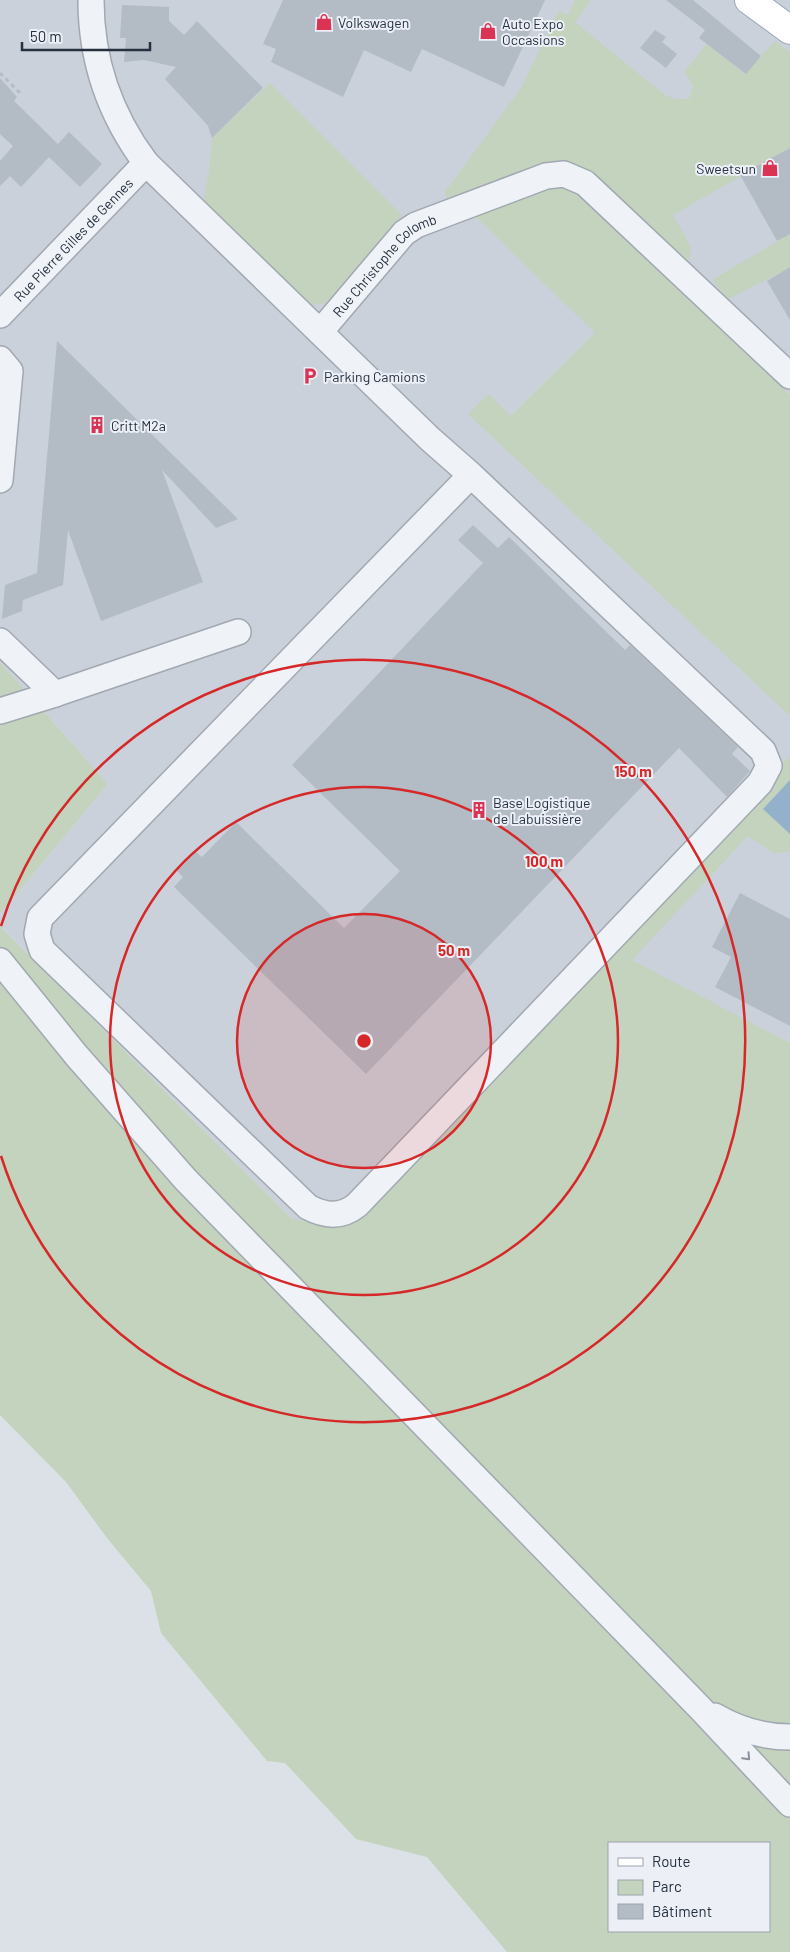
<svg xmlns="http://www.w3.org/2000/svg" width="790" height="1952" font-family="Barlow,sans-serif">
<style>
.built{fill:#cad1da}
.green{fill:#c3d3bd;fill-rule:evenodd}
.water{fill:#94b1cc}
.building{fill:#b3bbc5}
.lines{fill:none;stroke-linecap:round;stroke-linejoin:round}
.minor-casing{stroke:#a1a8b2;stroke-width:28}
.major-casing{stroke:#9ba6b5;stroke-width:30}
.path{stroke:#b6bcc3;stroke-width:3;stroke-dasharray:4 4;stroke-linecap:butt}
.minor{stroke:#eff2f6;stroke-width:25}
.major{stroke:#fff;stroke-width:28}
.oneway{stroke:#8a919b}
.ring{fill:none;stroke:#d62828;stroke-width:2.5}
.labels{text-anchor:middle;dominant-baseline:central;stroke-width:4;stroke-linejoin:round;paint-order:stroke}
.poi-label{font-size:14px;fill:#253040;stroke:#ecf0f6;text-anchor:start}
.street-label{font-size:14px;fill:#253040;stroke:#ecf0f6}
.centre{fill:#d62828;stroke:#ecf0f6;stroke-width:2.5}
.ring-label{font-size:15px;text-anchor:middle;font-weight:bold;fill:#d62828;stroke:#ecf0f6;stroke-width:4;stroke-linejoin:round;paint-order:stroke}
</style>
<rect width="100%" height="100%" fill="#dce1e8"/>
<path class="built" d="M0 0H790V1043L631 961 324 1251 0 926V914L108 784 0 662Z"/>
<g class="green">
<path d="M575 0H591L575 22 665 95 675 99H689L693 85 685 71 707 44 745 74 775 41 790 52V148L673 215 690 245 691 256 687 260H684L578 170 447 201 445 192 521 88 559 11 568 15Z"/>
<path d="M270 83 402 215 331 301C320 306 312 305 301 301L202 206 209 172 212 138Z"/>
<path d="M563 185 581 193 790 395V716L468 414 489 394 511 416 595 333 472 213 540 188Z"/>
<path d="M790 234V267C770 279 750 287 729 299L712 280Z"/>
<path d="M0 662 108 784 0 914Z"/>
<path d="M790 756V852L773 853 748 836 632 960 790 1043V1952H507L427 1857 356 1839 285 1763 267 1761 161 1633 151 1591 107 1538 66 1482 0 1415V926L292 1219 318 1223 339 1222ZM609 1843H769V1931H609Z"/>
</g>
<path class="water" d="M790 780V834L763 809Z"/>
<g class="building">
<path d="M283 0H545L504 87 422 49 411 72 364 50 343 97 271 62 276 49 263 44Z"/>
<path d="M666 0H693L761 56 746 74 699 38 705 30Z"/>
<path d="M122 5 169 7V21L184 35 197 21 263 88 212 138 208 126 201 118 165 79 176 67 144 60 124 62 126 38H120Z"/>
<path d="M655 30 666 37 662 42 677 54 666 68 640 48Z"/>
<path d="M0 78 17 97 14 101 58 144 69 132 102 164 80 187 49 157 21 187 10 176 0 186V161L13 146 0 134Z"/>
<path d="M790 148V234L777 241 740 175Z"/>
<path d="M790 267V320L767 281Z"/>
<path d="M57 341 238 519 216 528 162 470 203 582 101 621 68 530 63 585 23 600 22 611 2 619 5 585 37 573Z"/>
<path d="M473 525 498 548 509 537 625 650 630 645 738 747 732 754 750 771 727 797 679 748 366 1074 174 887 183 877 177 871 196 852 202 857 236 822 344 928 400 871 292 765 483 563 458 540Z"/>
<path d="M740 893 790 919V1026L715 987 731 957 712 947Z"/>
</g>
<g class="lines">
<g class="minor-casing">
<g id="minor">
<path d="M91 0C91 60 110 115 146 163L430 439 471 475 763 751 769 766 760 783 357 1205C341 1218 325 1216 308 1207L42 950 37 934 40 918 471 475"/>
<path id="s1" d="M0 315 146 163"/>
<path id="s2" d="M320 332 404 233 416 225 546 176 564 174 585 183 790 376"/>
<path d="M0 359 10 371 0 480"/>
<path d="M0 641 55 694 238 632"/>
<path d="M0 711 55 694"/>
<path d="M0 961 76 1055 186 1180 701 1709 790 1804"/>
<path d="M715 1716C739 1730 762 1737 790 1737"/>
</g>
</g>
<g class="major-casing">
<path id="major" d="M749 0 790 30"/>
</g>
<path class="path" d="M0 73 20 93"/>
<use href="#minor" class="minor"/>
<use href="#major" class="major"/>
</g>
<defs><path id="oneway-chevron" d="M-2-3.5L2.5 0L-2 3.5" fill="none" stroke-width="1.6" stroke-linecap="round" stroke-linejoin="round" transform="scale(1.25)"/></defs>
<use class="oneway" href="#oneway-chevron" transform="translate(747 1757) rotate(47)"/>
<circle cx="364" cy="1041" r="127" fill="#d62828" fill-opacity=".12"/>
<g class="ring">
<circle cx="364" cy="1041" r="127"/>
<circle cx="364" cy="1041" r="254"/>
<path d="M1 926A381 381 0 1 1 1 1156"/>
</g>
<defs>
<g id="shop-bare" transform="scale(1.35)"><path d="M-5-2.5h2.3a2.7 3.5 0 0 1 5.4 0H5L5.5 6h-11ZM-1.5-2.5h3a1.5 2.3 0 0 0-3 0Z" fill="#da3454" stroke="#ecf0f6" stroke-width="2.5" paint-order="stroke"/></g>
<g id="parking-bare" transform="scale(1.35)"><path d="M-3.5-5.5H1a3.5 3.5 0 0 1 0 7H-1V5.5H-3.5ZM-1-3.4V-.6H.8a1.4 1.4 0 0 0 0-2.8Z" fill="#da3454" stroke="#ecf0f6" stroke-width="2.5" paint-order="stroke"/></g>
<g id="building-bare" transform="scale(1.35)"><path d="M-4-6H4V6H1V3H-1V6H-4ZM-2.5-4.3h1.7v1.8h-1.7ZM.8-4.3h1.7v1.8H.8ZM-2.5-1h1.7V.8h-1.7ZM.8-1h1.7V.8H.8Z" fill="#da3454" stroke="#ecf0f6" stroke-width="2.5" paint-order="stroke"/></g>
</defs>
<g fill-rule="evenodd">
<use href="#shop-bare" x="324" y="22"/>
<use href="#shop-bare" x="488" y="31"/>
<use href="#shop-bare" x="770" y="168"/>
<use href="#parking-bare" x="310" y="376"/>
<use href="#building-bare" x="97" y="425"/>
<use href="#building-bare" x="479" y="810"/>
</g>
<g class="labels">
<g class="poi-label">
<text x="338" y="22">Volkswagen</text>
<text x="502" y="23">Auto Expo<tspan x="502" dy="16">Occasions</tspan></text>
<text x="756" y="168" text-anchor="end">Sweetsun</text>
<text x="324" y="376">Parking Camions</text>
<text x="111" y="425">Critt M2a</text>
<text x="493" y="802">Base Logistique<tspan x="493" dy="16">de Labuissière</tspan></text>
</g>
<g class="street-label">
<text stroke="none"><textPath href="#s1" startOffset="105">Rue Pierre Gilles de Gennes</textPath></text>
<text stroke="none"><textPath href="#s2" startOffset="94">Rue Christophe Colomb</textPath></text>
</g>
</g>
<circle cx="364" cy="1041" r="8" class="centre"/>
<g class="ring-label">
<text x="633" y="777">150 m</text>
<text x="544" y="867">100 m</text>
<text x="454" y="956">50 m</text>
</g>
<rect x="608" y="1842" width="162" height="90" fill="#ecf0f6" stroke="#9ca3ad"/>
<rect x="618" y="1858" width="25" height="8" fill="#ffffff" stroke="#9ca3ad"/>
<text x="652" y="1867" font-size="15" fill="#253040">Route</text>
<rect x="618" y="1880" width="25" height="15" fill="#c3d3bd" stroke="#9ca3ad"/>
<text x="652" y="1892" font-size="15" fill="#253040">Parc</text>
<rect x="618" y="1904" width="25" height="15" fill="#b3bbc5" stroke="#9ca3ad"/>
<text x="652" y="1917" font-size="15" fill="#253040">Bâtiment</text>
<path d="M22 42v8h128v-8" fill="none" stroke="#253040" stroke-width="2.5"/>
<text x="30" y="42" font-size="15" fill="#253040" stroke="#ecf0f6" stroke-width="4" paint-order="stroke">50 m</text>
</svg>
